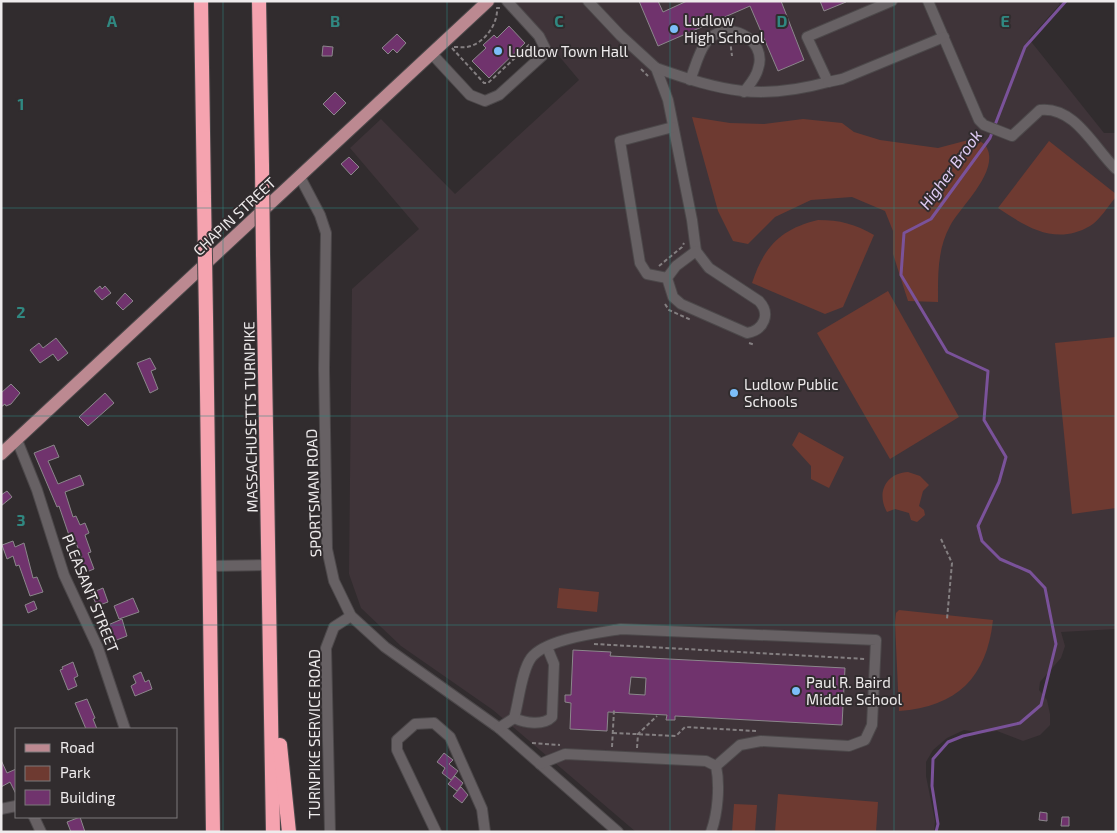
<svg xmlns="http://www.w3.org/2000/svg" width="1117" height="833" font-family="'Exo 2',sans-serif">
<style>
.built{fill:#3f3439}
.green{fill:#6e3a31}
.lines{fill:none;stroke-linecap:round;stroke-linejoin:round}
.stream{stroke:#7a529a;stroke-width:3}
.building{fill:#70336d;stroke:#8b878b;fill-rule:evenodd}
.minor-casing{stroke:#4c484a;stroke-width:12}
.major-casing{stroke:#4c484a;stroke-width:14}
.highway-casing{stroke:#4c484a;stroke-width:16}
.path{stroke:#847f81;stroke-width:2;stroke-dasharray:4 2.5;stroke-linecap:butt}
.minor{stroke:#676164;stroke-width:10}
.major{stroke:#bc8991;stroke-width:12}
.highway{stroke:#f5a3af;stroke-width:14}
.highway-bridge-casing{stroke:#4c484a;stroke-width:16;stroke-linecap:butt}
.highway-bridge{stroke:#f5a3af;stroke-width:14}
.grid{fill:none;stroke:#308881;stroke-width:1;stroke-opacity:0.55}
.poi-dot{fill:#7cbef9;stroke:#312c2e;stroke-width:2}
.labels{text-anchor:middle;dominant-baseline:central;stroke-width:4;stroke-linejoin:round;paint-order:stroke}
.poi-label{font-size:15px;fill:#eeebec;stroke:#312c2e;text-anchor:start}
.street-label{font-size:15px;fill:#eeebec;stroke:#312c2e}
.water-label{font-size:16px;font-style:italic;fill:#dfcbf3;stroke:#312c2e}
.grid-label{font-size:16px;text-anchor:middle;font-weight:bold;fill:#308881;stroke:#312c2e;stroke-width:4;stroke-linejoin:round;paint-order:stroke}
</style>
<rect width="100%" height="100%" fill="#312c2e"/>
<path class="built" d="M513 1H1057L1060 4 1029 39 1104 133H1116V629L1061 632 1065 646 1061 658 1040 682 1039 690 1047 700 1050 714V725L1040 735 1023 741 997 731 983 733 964 730 947 738 933 750 926 762V776L935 821 934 832H636L493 710 401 646 361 608 349 574 352 289 419 229 350 148 381 119 455 194 579 80Z"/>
<g class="green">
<path d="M692 117 730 123 764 124 803 119 842 123 854 132 880 140 938 148 976 138C979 141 986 144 987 148 999 172 960 207 950 226 937 250 938 276 938 302L908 301 893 254V231L885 211 852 197 811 200 775 217 748 244 733 241 718 211Z"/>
<path d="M1049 141 1116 194V197C1108 206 1100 220 1090 226 1056 246 1026 227 998 208Z"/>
<path d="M818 220C840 220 855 224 874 235L843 307 825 314 752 283C764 246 781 229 818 220Z"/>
<path d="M888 291 959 417 890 459 817 333Z"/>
<path d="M1116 337V508L1072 514 1055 343Z"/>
<path d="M799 432 844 457 829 488 811 479V466L792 445Z"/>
<path d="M908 472 920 476 929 485 923 491 919 506 924 510 925 515 917 522 911 520 909 513 895 509 887 512C876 493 886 473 908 472Z"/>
<path d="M559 588 599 592 597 612 557 608Z"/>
<path d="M899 610 993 620C987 677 957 707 899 711L895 623 896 613Z"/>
<path d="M778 794 878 802 876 832H775Z"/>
<path d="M734 804 757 805 755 832H732Z"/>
</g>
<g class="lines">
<path class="stream" d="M936 832 938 824 932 786 933 759 948 742 963 736 1020 723 1041 705 1056 644 1045 588 1030 572 1000 559 982 541 978 526 999 482 1006 457 984 420 988 371 947 352 901 275 904 233 931 219 990 138 1025 47 1066 1"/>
</g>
<g class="building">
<path d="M639 1H658L663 12 687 1H781L804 60 778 71 750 6 658 46Z"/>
<path d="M820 1H846V2L824 11Z"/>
<path d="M509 26 525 43 489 78 472 61 486 48 483 45 494 35 497 38Z"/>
<path d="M397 34 406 43 397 53 393 49 388 54 382 48Z"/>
<path d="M323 46 333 47 332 56H322Z"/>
<path d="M335 92 346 103 334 115 323 104Z"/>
<path d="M349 157 359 167 351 175 341 164Z"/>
<path d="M100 286 102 289 105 286 111 293 102 300 94 291Z"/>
<path d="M125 293 133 301 123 310 116 303Z"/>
<path d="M56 338 68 353 58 361 53 354 40 363 30 350 39 343 43 348Z"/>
<path d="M150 358 156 369 151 371 158 389 150 393 137 363Z"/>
<path d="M11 384 20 393 11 404 6 406 5 404 1 407V393Z"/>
<path d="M105 393 114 403 88 426 79 417Z"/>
<path d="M54 445 59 457 48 461 58 484 80 475 84 485 65 492 73 517 76 516 80 525 85 523 89 533 85 535 86 538 91 552 88 553 94 569 84 573 78 560 82 558 76 543 72 544 59 506 57 507 34 453Z"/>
<path d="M7 491 12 497 1 506V495Z"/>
<path d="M13 541 15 547 24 543 33 578 37 577 43 592 30 596 19 565 16 566 13 556 7 559 2 545Z"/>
<path d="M103 588 108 602 97 606 91 593Z"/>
<path d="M133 598 139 612 119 619 114 606Z"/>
<path d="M34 601 37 609 28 613 25 605Z"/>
<path d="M122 619 127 636 114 641 108 625Z"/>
<path d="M573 650 611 652 610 656 845 668 842 725 675 716V720H666L667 715 608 712 607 731 570 729 571 703 565 702V695H571ZM631 677 646 678 645 695 629 694Z"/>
<path d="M73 662 78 676 74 678 77 686 68 690 60 670 63 669 62 667Z"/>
<path d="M141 672 145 682 149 680 152 689 135 696 131 686 136 683 133 676Z"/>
<path d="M87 699 95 718 93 719 97 729H86L75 703Z"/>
<path d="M444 753 453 760 449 764 458 771 451 780 442 773 445 768 437 762Z"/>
<path d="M1 760 7 773 16 769V794L10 782 1 787Z"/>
<path d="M455 776 463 783 457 791 448 784Z"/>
<path d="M461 787 468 795 462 803 453 796Z"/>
<path d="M1040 812 1047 813V821L1039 820Z"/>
<path d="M80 817 85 832H71L67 822Z"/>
<path d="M1062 817H1069V826H1061Z"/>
</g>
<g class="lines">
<g class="minor-casing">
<g id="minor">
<path d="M588 1 620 35 656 68 668 100 692 220 696 251"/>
<path d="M928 1 979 120 984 125 1012 136 1040 110C1075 106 1094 148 1116 169"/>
<path d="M432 54 470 95 485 101 499 95 543 55 545 48 539 36 507 1"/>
<path d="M656 68C722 91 759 101 828 82L807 37 892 1"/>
<path d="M690 80C695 68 698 54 705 44 723 16 769 38 758 69 756 78 749 85 744 92"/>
<path d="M828 82 842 79 944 37"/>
<path d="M300 177 320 215 326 233 324 369 327 549 334 581 351 616 385 647 499 728 618 832"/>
<path d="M667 278 673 297 681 304 747 333C764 330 771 314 759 301L709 268 696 251 676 266 667 278 647 274 640 263 620 141 673 127"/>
<path d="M17 440 37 490 64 575 98 648 125 729"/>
<path d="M210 566 269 565"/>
<path d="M514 718C525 723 543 726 552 717L554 664 547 647"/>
<path d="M499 728 514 718C519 702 521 672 531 658 545 639 598 633 621 629L876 640 872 725 865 740 849 746 761 741 740 745 716 766"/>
<path d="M540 764 565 754 706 761 716 766C720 785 718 813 711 832"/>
<path d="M1 809 16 806"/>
<path d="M34 817 41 832"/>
<path d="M330 832 326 648 334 627 351 616"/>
<path d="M436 832 397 750V740L415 724 434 723 450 737 482 809 485 832"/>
</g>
</g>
<g class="major-casing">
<path id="major" d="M1 454 488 1"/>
</g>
<g class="highway-casing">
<g id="highway">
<path d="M201 1 204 198"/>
<path d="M259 1 262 166"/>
<path d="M263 254 273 832"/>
<path d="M206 317 213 832"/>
<path d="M280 745 289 832"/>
</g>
</g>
<g class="path">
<path d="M730 40 732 56"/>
<path d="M454 47C460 47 465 48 471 46 486 41 498 23 497 8H501"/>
<path d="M452 48 484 83H488L531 43"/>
<path d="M641 69 648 76"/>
<path d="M659 266 682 247 684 243"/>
<path d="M665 304 669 310 691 320"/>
<path d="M749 343 755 345"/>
<path d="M941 539 952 563 947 619"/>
<path d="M594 644 866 659"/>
<path d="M613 733 676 736 685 727 756 731"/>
<path d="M532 743 560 745"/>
<path d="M612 747 614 710"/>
<path d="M637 748 638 734 657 716"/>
</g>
<use href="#minor" class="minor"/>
<use href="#major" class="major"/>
<use href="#highway" class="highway"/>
<g class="highway-bridge-casing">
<g id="highway-bridge">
<path d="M262 166 263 254"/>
<path d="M204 198 206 317"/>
</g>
</g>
<use href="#highway-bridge" class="highway-bridge"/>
</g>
<path class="grid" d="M223 1V832M447 1V832M670 1V832M894 1V832M1 208H1116M1 416H1116M1 625H1116"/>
<g class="poi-dot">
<circle cx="674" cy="29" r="5"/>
<circle cx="498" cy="51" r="5"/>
<circle cx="734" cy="393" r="5"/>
<circle cx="796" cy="691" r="5"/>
</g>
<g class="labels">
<g class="poi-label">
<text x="684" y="20">Ludlow<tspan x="684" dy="17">High School</tspan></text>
<text x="508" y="51">Ludlow Town Hall</text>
<text x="744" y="384">Ludlow Public<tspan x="744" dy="17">Schools</tspan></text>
<text x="806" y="682">Paul R. Baird<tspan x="806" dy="17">Middle School</tspan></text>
</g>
<g class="street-label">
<text transform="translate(234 216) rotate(-43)">CHAPIN STREET</text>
<text transform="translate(250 417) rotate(-91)">MASSACHUSETTS TURNPIKE</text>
<text transform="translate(313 493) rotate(-92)">SPORTSMAN ROAD</text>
<text transform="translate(91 593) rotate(68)">PLEASANT STREET</text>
<text transform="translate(314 734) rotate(-90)">TURNPIKE SERVICE ROAD</text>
</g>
<g class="water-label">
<text transform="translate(950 169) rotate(-54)">Higher Brook</text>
</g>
</g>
<g class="grid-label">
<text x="112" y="27">A</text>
<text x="335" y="27">B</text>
<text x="559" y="27">C</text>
<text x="782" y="27">D</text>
<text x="1005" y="27">E</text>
<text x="21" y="110">1</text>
<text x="21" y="318">2</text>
<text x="21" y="526">3</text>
</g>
<rect width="1117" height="833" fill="none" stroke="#eeebec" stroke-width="5"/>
<rect x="15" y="728" width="162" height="90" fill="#312c2e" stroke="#7d787a"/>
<rect x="25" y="744" width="25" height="8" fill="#bc8991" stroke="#7d787a"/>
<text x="60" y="753" font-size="15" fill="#eeebec">Road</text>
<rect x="25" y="766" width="25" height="15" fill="#6e3a31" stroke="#7d787a"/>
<text x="60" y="778" font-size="15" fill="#eeebec">Park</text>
<rect x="25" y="790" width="25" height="15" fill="#70336d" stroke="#7d787a"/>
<text x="60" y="803" font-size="15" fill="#eeebec">Building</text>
</svg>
